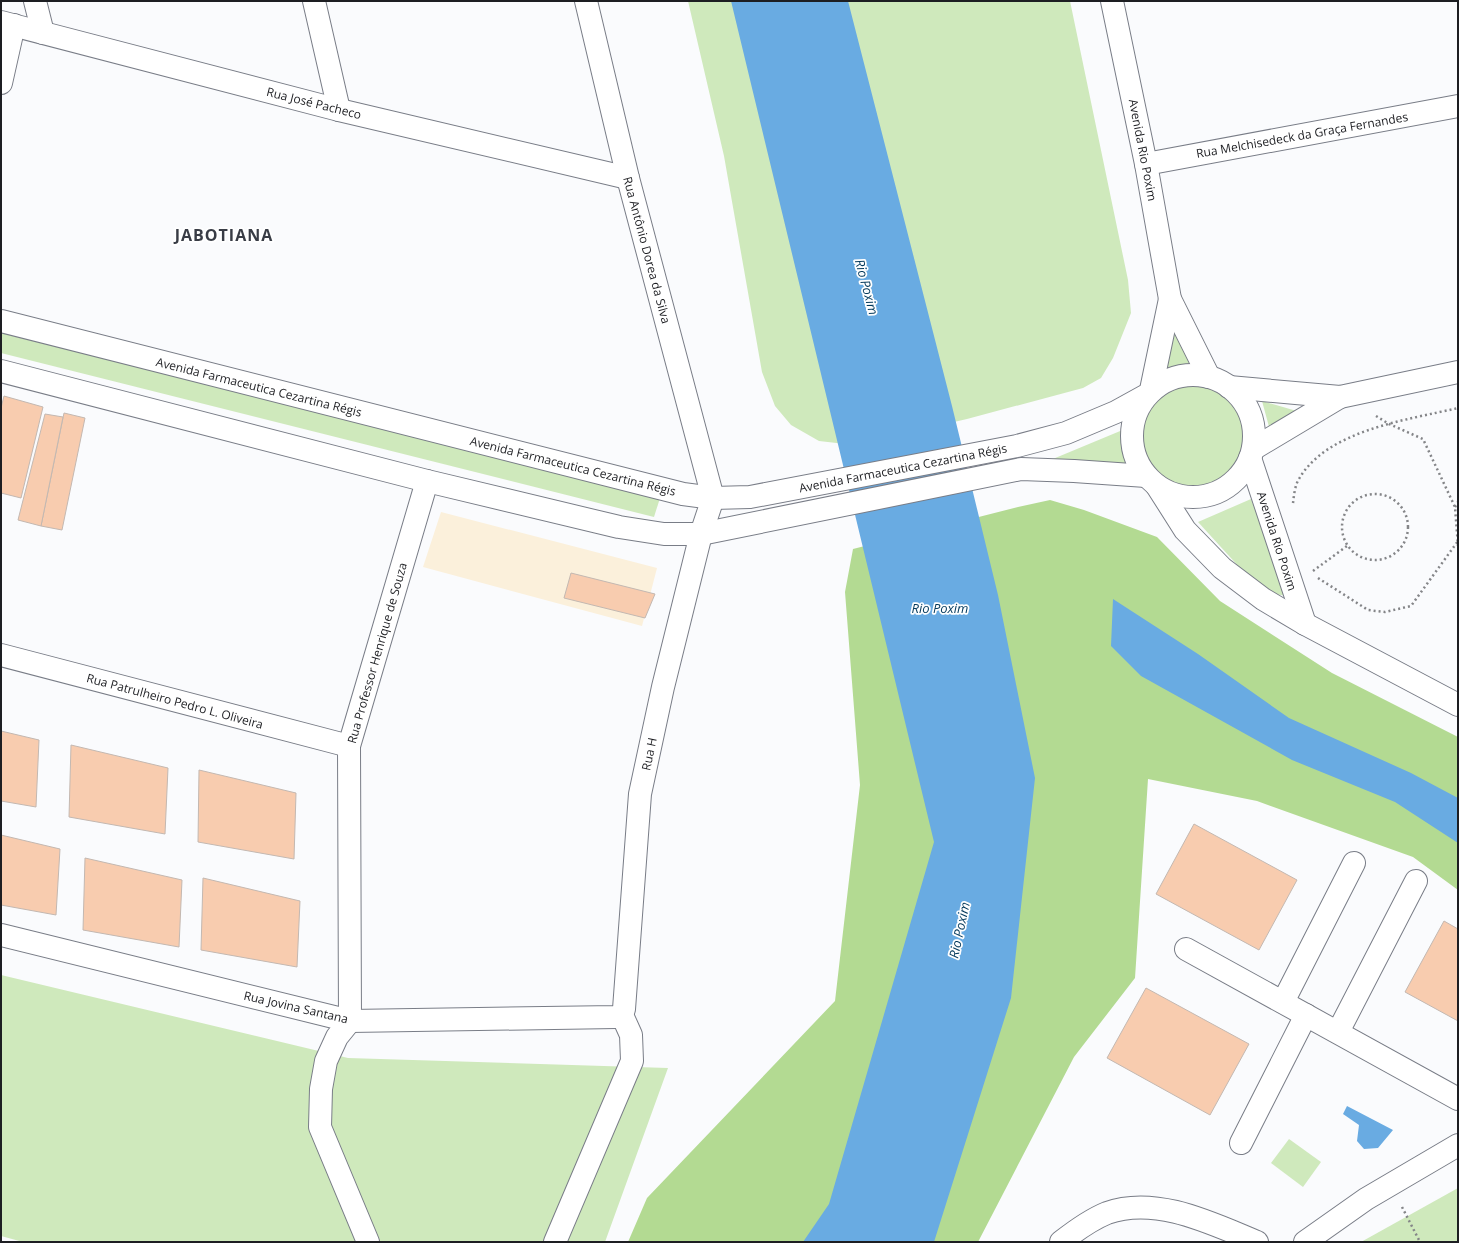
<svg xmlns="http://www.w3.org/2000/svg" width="1459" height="1243" font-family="'Open Sans',sans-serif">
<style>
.commercial{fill:#fbf0db}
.green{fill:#cfe9bc}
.forest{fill:#b3da92}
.water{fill:#69abe2}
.building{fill:#f8ccaf;stroke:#c3b8b1}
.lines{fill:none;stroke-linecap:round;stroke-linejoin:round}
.minor-casing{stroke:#797d87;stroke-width:24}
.path{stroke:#848588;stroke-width:2.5;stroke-dasharray:2 3;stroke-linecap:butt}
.minor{stroke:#fff;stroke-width:22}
.labels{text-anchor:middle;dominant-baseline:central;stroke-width:3.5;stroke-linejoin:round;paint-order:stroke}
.street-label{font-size:12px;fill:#1d1e22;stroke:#fff}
.water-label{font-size:13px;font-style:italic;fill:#02385b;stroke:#fff}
.district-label{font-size:16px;font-weight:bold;letter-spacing:1px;fill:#383c45;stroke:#fff}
</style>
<rect width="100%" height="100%" fill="#fafbfd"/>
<path class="commercial" d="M441 512 657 568 642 626 423 567Z"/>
<g class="green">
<path d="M688 1H1070L1128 280 1131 313 1113 358 1101 378 1083 388 967 419 854 445 819 441 791 425 775 406 762 372 724 156Z"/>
<path d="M1171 315 1196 370 1161 377Z"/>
<path d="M1 333 660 498 654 517 1 353Z"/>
<circle cx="1193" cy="436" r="52"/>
<path d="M1262 401 1314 416 1274 445Z"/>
<path d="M1125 429 1131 473 1048 461Z"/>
<path d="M1251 499 1287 596 1262 592 1198 522Z"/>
<path d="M1 975 348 1058 668 1068 605 1242H23L1 1236Z"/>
<path d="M1289 1139 1321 1162 1303 1187 1271 1163Z"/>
<path d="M1458 1188V1242H1361Z"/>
</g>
<path class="forest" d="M1050 500 1084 510 1157 537 1220 601 1332 673 1458 737V890L1413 857 1257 801 1148 779 1135 978 1074 1057 978 1242H628L647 1198 835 1001 860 785 845 592 853 549 1018 507Z"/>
<g class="water">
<path d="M731 1H848L952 406 998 595 1035 778 1011 998 934 1242H803L829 1204 934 842Z"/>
<path d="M1113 599 1198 654 1289 718 1411 773 1458 798V843L1395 802 1292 760 1141 676 1111 646Z"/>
<path d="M1347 1106 1393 1130 1378 1148 1364 1149 1357 1141 1359 1125 1343 1114Z"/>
</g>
<g class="building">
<path d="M4 396 43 407 21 498 1 493V408Z"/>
<path d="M64 413 85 418 62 530 41 526Z"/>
<path d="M45 414 63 417 41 526 18 520Z"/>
<path d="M571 573 655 594 645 618 564 598Z"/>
<path d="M1 731 39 740 36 807 1 801Z"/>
<path d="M71 745 168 768 165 834 69 817Z"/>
<path d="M199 770 296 793 294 859 198 842Z"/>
<path d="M1194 824 1297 880 1259 950 1156 894Z"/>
<path d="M1 835 60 849 56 915 1 905Z"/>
<path d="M85 858 182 880 179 947 83 930Z"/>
<path d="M203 878 300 901 297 967 201 950Z"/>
<path d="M1444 921 1458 929V1021L1405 992Z"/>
<path d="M1146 988 1249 1044 1210 1115 1107 1058Z"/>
</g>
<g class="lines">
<g class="minor-casing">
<g id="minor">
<path d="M35 1 43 33"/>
<path d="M314 1 339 110"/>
<path d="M586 1 628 178 713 498 701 534 663 687 640 794 624 1009 622 1015"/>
<path d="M1112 1 1146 164 1170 299 1209 377"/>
<path d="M1 22 339 110 628 178"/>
<path d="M1 83 14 25"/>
<path d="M1146 164 1458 106"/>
<path d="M1 321 683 494 713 498 750 497 1017 446 1066 433 1116 412 1145 396"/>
<path d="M1 371 427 481 619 527 664 534H701L1021 469 1074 471 1146 476"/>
<circle cx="1193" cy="436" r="61"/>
<path d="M1229 387 1340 397 1458 372"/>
<path d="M1151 390 1170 299"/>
<path d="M1253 449 1340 397"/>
<path d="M1250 458 1305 624"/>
<path d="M1157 486 1185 530 1222 568 1263 599 1305 624 1458 705"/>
<path d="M1 655 349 746"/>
<path d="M1 935 350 1021 616 1017 622 1015"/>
<path d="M1186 949 1458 1099"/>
<path d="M1283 1002 1354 863"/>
<path d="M1338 1032 1416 881"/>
<path d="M1241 1143 1306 1015"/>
<path d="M368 1242 320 1127 321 1089 326 1061 337 1037 350 1021 349 746 427 481"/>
<path d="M555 1242 632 1061 631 1035 622 1015"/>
<path d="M1061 1242C1075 1231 1090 1220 1107 1213 1156 1195 1213 1224 1257 1242"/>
<path d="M1305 1242 1366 1199 1458 1145"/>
</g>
</g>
<g class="path">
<path d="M1376 416 1389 424 1423 439 1455 507 1458 546"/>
<circle cx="1375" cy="527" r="33"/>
<path d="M1293 503C1294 495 1295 485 1299 479 1327 430 1407 420 1458 408"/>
<path d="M1455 507 1458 502"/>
<path d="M1313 571 1347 546"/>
<path d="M1318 578 1368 610 1385 612 1411 606 1458 541"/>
<path d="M1402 1207 1420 1242"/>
</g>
<use href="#minor" class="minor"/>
</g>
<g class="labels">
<g class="street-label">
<text transform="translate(314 103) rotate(14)">Rua José Pacheco</text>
<text transform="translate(1302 135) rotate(-10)">Rua Melchisedeck da Graça Fernandes</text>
<text transform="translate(1143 150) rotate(79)">Avenida Rio Poxim</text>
<text transform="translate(647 250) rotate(75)">Rua Antônio Dorea da Silva</text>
<text transform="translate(259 387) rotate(14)">Avenida Farmaceutica Cezartina Régis</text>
<text transform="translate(573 466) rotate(14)">Avenida Farmaceutica Cezartina Régis</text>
<text transform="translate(903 468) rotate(-11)">Avenida Farmaceutica Cezartina Régis</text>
<text transform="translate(1277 541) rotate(72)">Avenida Rio Poxim</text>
<text transform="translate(377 653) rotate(-74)">Rua Professor Henrique de Souza</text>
<text transform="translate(175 701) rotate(15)">Rua Patrulheiro Pedro L. Oliveira</text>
<text transform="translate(649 754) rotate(-78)">Rua H</text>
<text transform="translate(296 1007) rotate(13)">Rua Jovina Santana</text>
</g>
<g class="water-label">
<text transform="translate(867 287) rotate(75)">Rio Poxim</text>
<text x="940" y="608">Rio Poxim</text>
<text transform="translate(959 930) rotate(-78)">Rio Poxim</text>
</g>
<g class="district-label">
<text x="224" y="235">JABOTIANA</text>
</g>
</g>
<rect width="1459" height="1243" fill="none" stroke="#1d1e22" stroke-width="4"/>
</svg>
